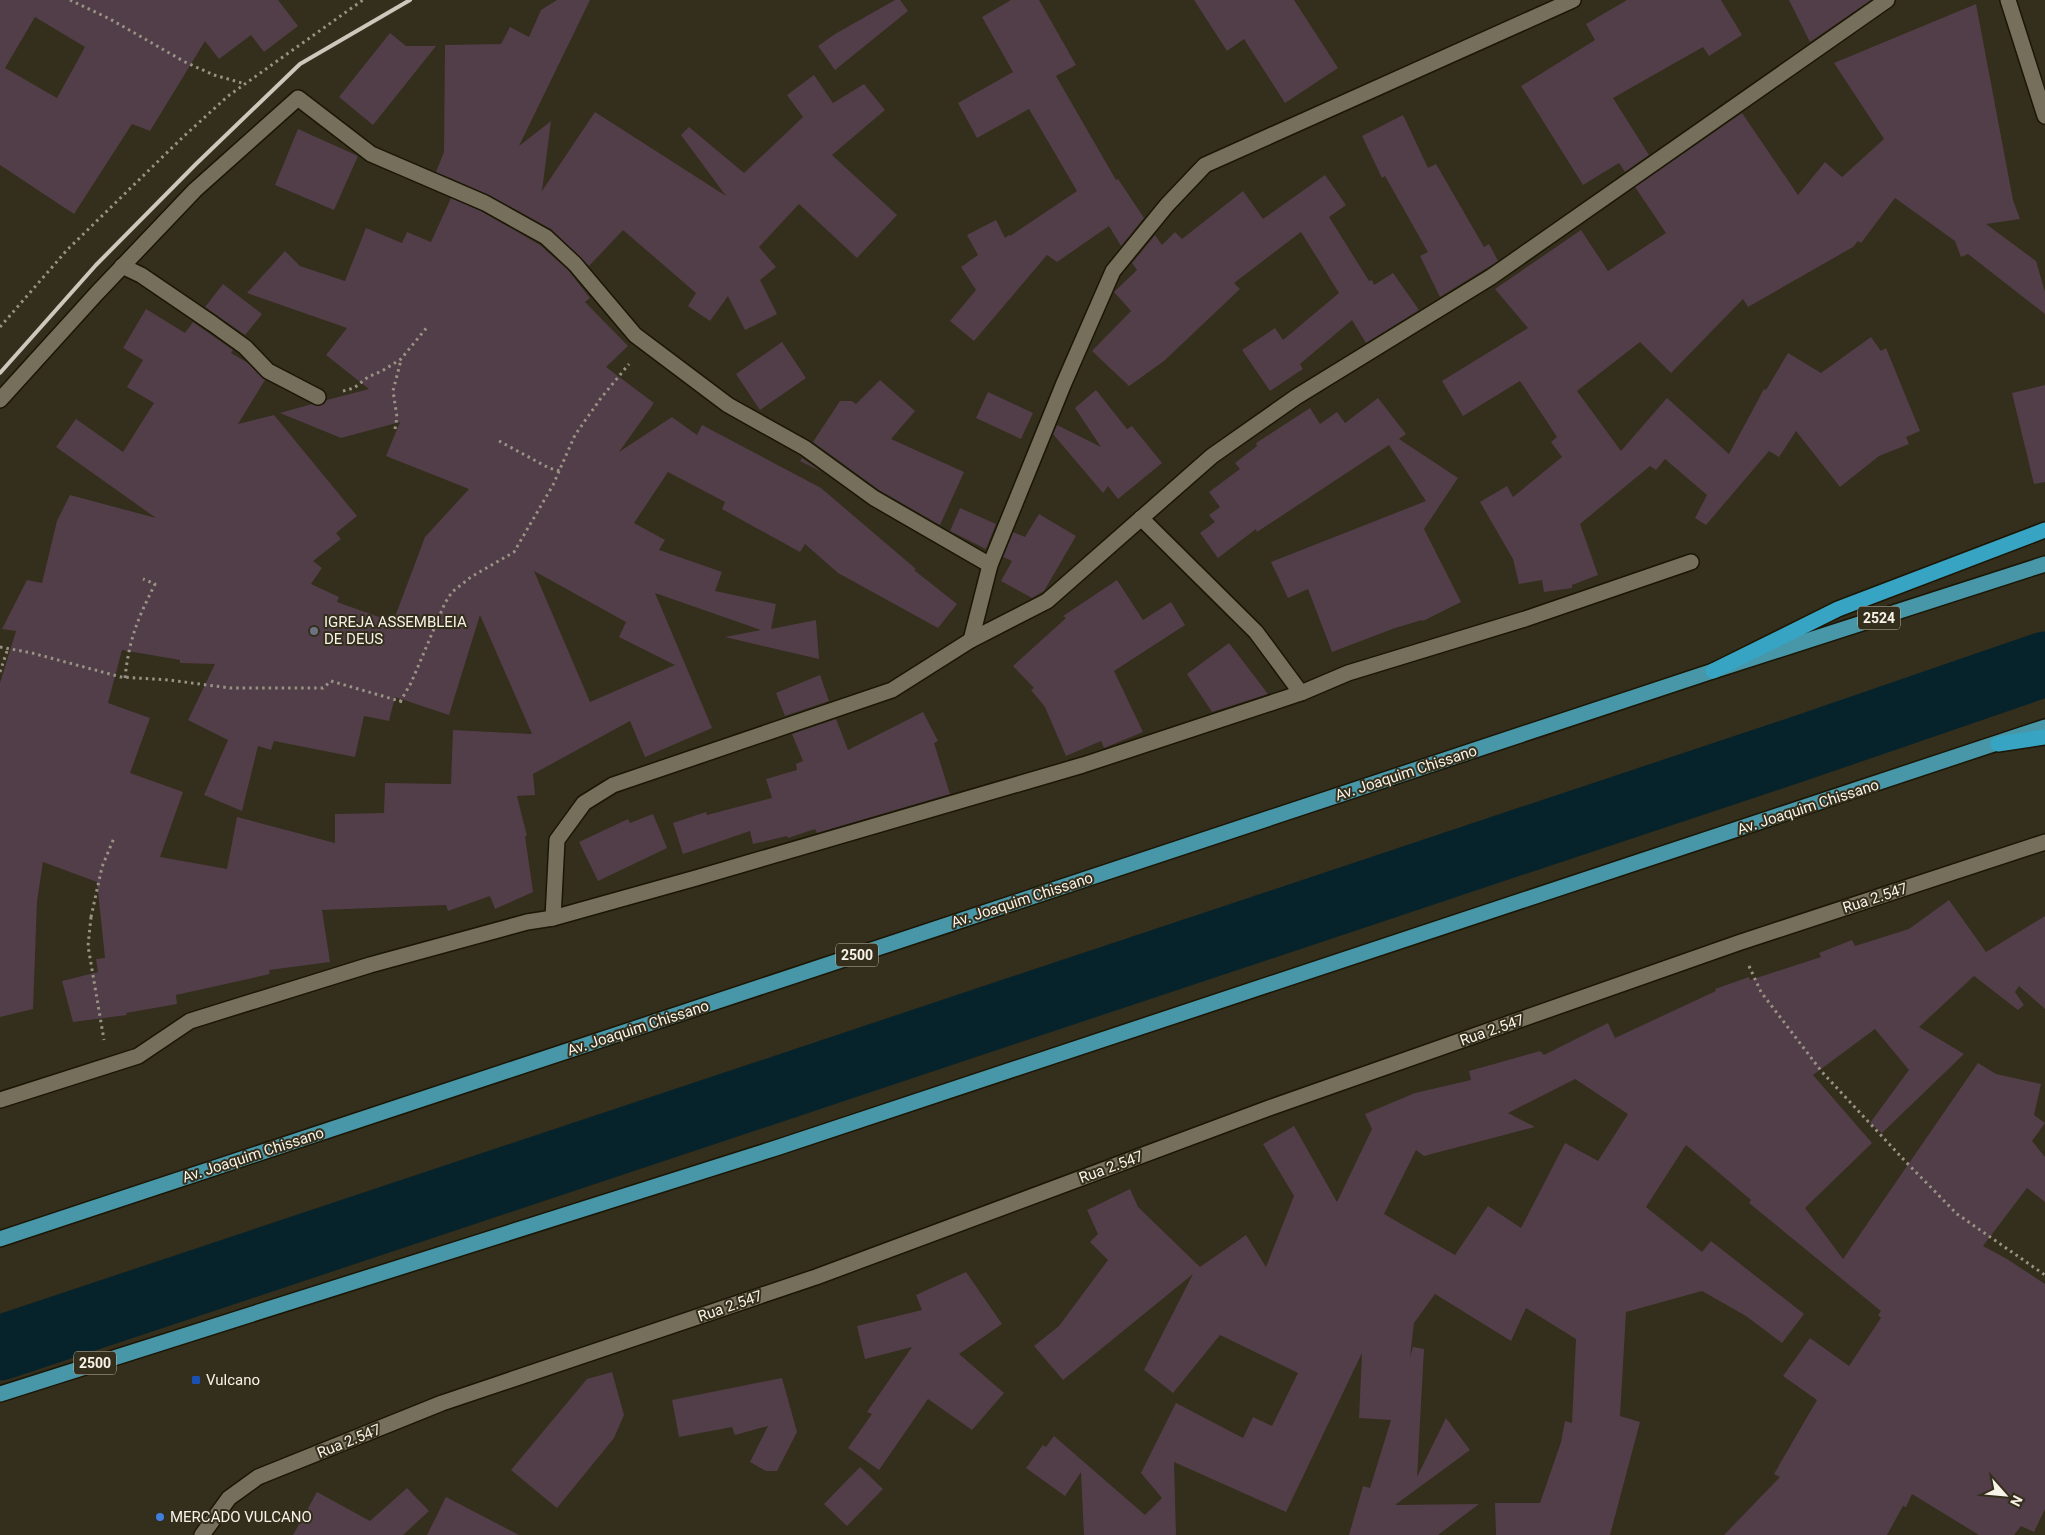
<svg xmlns="http://www.w3.org/2000/svg" width="2045" height="1535" font-family="Roboto,sans-serif">
<style>
.lines{fill:none;stroke-linecap:round;stroke-linejoin:round}
.river{stroke:#06232b;stroke-width:65}
.building{fill:#523e48;fill-rule:evenodd}
.minor-casing{stroke:#1b1605;stroke-width:18}
.primary-casing{stroke:#1b1605;stroke-width:18}
.trunk-casing{stroke:#1b1605;stroke-width:18}
.path{stroke:#989384;stroke-width:3;stroke-dasharray:2.5 4;stroke-linecap:butt}
.minor{stroke:#766f5b;stroke-width:15}
.primary{stroke:#4797a9;stroke-width:15}
.trunk{stroke:#37a4c3;stroke-width:15}
.rail{stroke:#cdc8bc;stroke-width:4}
.worship-dot{fill:#6b7280;stroke:#342e1c;stroke-width:2}
.transit-dot{fill:#1a4fb4;stroke:#342e1c;stroke-width:2}
.shop-dot{fill:#3f7fe0;stroke:#342e1c;stroke-width:2}
.labels{text-anchor:middle;dominant-baseline:central;stroke-width:4;stroke-linejoin:round;paint-order:stroke}
.shield{fill:#342e1c;stroke:#bcb8ab;stroke-width:1}
.shield-label{font-size:14px;font-weight:bold;fill:#f7f3e8}
.poi-label{font-size:15px;fill:#f7f3e8;stroke:#342e1c;text-anchor:start}
.street-label{font-size:15px;fill:#f7f3e8;stroke:#342e1c}
</style>
<rect width="100%" height="100%" fill="#342e1c"/>
<g class="lines">
<path class="river" d="M0 1348 1801 748 2045 664"/>
</g>
<g class="building">
<path d="M0 0H278L298 26 264 52 251 35 219 59 205 41 150 131 132 124 74 214 0 165ZM35 17 85 47 57 98 5 68Z"/>
<path d="M557 0H590L519 146 551 121 542 191 595 112 726 196 681 135 689 127 744 173 803 117 787 95 814 75 833 103 864 84 885 110 832 155 897 215 857 258 799 204 759 247 776 267 760 280 777 314 745 330 728 296 710 321 688 306 696 293 623 230 589 266 551 229 489 195 436 172 444 152 445 45 501 44 510 27 529 37 541 10Z"/>
<path d="M895 0H900L908 11 835 70 818 46 835 34Z"/>
<path d="M1011 0H1039L1076 65 1056 76 1116 180 1118 179 1144 218 1121 246 1109 226 1057 262 1047 255 974 341 950 321 976 290 961 267 978 255 967 235 996 220 1005 238 1009 235 1010 236 1077 191 1029 109 977 138 958 103 1013 72 982 17Z"/>
<path d="M1194 0H1294L1338 68 1285 103 1244 39 1227 51Z"/>
<path d="M1627 0H1721L1742 35 1709 56 1703 47 1613 98 1649 155 1625 172 1619 163 1583 185 1521 86 1595 40 1586 24Z"/>
<path d="M1789 0H1871L1810 42Z"/>
<path d="M1976 4 2013 200 2020 219 1986 224 2036 261 2045 292V314L1968 254 1961 257 1955 241 1895 198 1861 243 1858 241 1853 247 1748 307 1743 299 1671 373 1640 342 1577 391 1621 451 1667 398 1729 454 1764 389 1766 390 1788 353 1821 373 1871 337 1881 351 1886 348 1920 431 1906 437 1909 444 1879 456 1840 487 1796 431 1779 457 1769 451 1706 525 1695 518 1707 495 1665 459 1656 470 1650 466 1580 524 1598 575 1572 585V588L1544 592 1542 580 1519 584 1513 559 1480 502 1507 486 1513 497 1562 457 1551 442 1557 437 1520 381 1463 416 1442 381 1528 328 1495 289 1581 230 1608 271 1666 233 1635 187 1742 113 1798 195 1825 162 1842 177 1884 139 1834 63Z"/>
<path d="M390 33 406 46H436L373 125 339 97Z"/>
<path d="M1403 115 1428 168 1436 164 1484 247 1489 244 1498 261 1440 297 1420 256 1428 252 1385 176 1382 178 1362 136Z"/>
<path d="M298 129 358 156 334 210 275 185Z"/>
<path d="M1325 175 1346 205 1329 217 1369 281 1372 280 1374 285 1393 273 1419 310 1366 343 1352 320 1300 364 1303 369 1270 391 1242 350 1275 328 1283 340 1339 293 1301 232 1234 283 1240 289 1164 361 1129 386 1092 351 1131 311 1114 292 1137 270 1132 263 1155 235 1162 245 1175 232 1182 239 1243 191 1263 219Z"/>
<path d="M451 198 481 211 540 245 568 270 590 298 585 302 628 346 606 367 654 403 619 452 672 417 697 435 702 425 821 488 916 569 914 570 957 604 938 628 838 573 805 544 800 552 722 509 725 502 668 472 634 523 665 540 659 550 722 572 715 591 776 604 771 629 816 620 819 659 725 637 761 630 655 593 712 728 645 757 630 721 533 774 535 795 517 796 527 836H525L533 892 495 909 490 896 448 911 446 905 322 910 330 962 269 970 270 974 176 995 177 1004 126 1013 127 1015 73 1022 62 981 98 972 96 959 105 958 97 882 43 862 37 901 33 1009 0 1017V683L16 631 2 629 27 580 42 583 57 521 70 495 156 518 56 447 76 419 123 452 154 403 127 387 143 360 123 348 146 309 185 333 193 322 233 350 231 353 248 363 265 380 238 424 274 415 357 516 336 533 341 539 313 561 322 568 311 584 339 597 337 602 393 622 425 537 469 489 386 456 400 422 341 438 280 413 312 404 319 406 327 400 369 389 326 355 347 328 247 293 285 251 300 266 345 281 366 228 402 243 407 232 431 242ZM534 571 626 622 619 637 675 665 590 702ZM480 615 532 734 453 730 451 784 385 783 384 813 335 814V843L237 817 227 869 160 857 183 792 130 773 150 718 108 703 122 650 180 660V663L215 664 188 720 228 740 204 795 242 811 258 746 271 750 274 741 355 757 364 716 389 721 395 697 449 715Z"/>
<path d="M223 284 262 314 245 335 205 307Z"/>
<path d="M782 342 806 378 760 410 736 374Z"/>
<path d="M880 380 915 411 891 439 964 472 940 525 879 490 813 442 840 401H852L856 404Z"/>
<path d="M2045 385V482L2034 484 2012 393Z"/>
<path d="M1096 390 1127 429 1132 426 1162 463 1118 499 1108 486 1103 493 1053 434 1057 425 1101 447 1075 408Z"/>
<path d="M988 392 1033 413 1021 439 976 418Z"/>
<path d="M1378 398 1406 434 1399 439 1458 478 1424 529 1461 602 1423 621 1422 620 1395 628 1332 652 1308 589 1288 598 1271 562 1426 501 1389 445 1257 532 1256 529 1218 558 1200 533 1215 522 1209 515 1220 507 1209 492 1240 469 1235 463 1257 446 1256 443 1310 408 1320 424 1337 412 1345 423Z"/>
<path d="M802 458 822 472 800 461Z"/>
<path d="M960 508 996 524 986 549 950 531Z"/>
<path d="M1039 514 1076 536 1044 591 1032 598 1001 581 1012 561 1003 557 1013 532 1025 537Z"/>
<path d="M1117 580 1143 620 1171 602 1185 625 1114 671 1143 732 1104 748 1101 741 1066 756 1045 707 1031 690 1034 688 1013 666 1066 618 1063 616Z"/>
<path d="M1229 643 1268 694 1212 712 1187 674Z"/>
<path d="M820 675 829 701 785 716 776 693Z"/>
<path d="M923 712 938 741 934 743 950 794 817 833 815 829 788 838 787 836 753 844 750 831 683 854 673 823 706 812 707 815 772 798 766 779 797 770 796 764 803 761 792 734 836 719 848 750Z"/>
<path d="M653 814 667 848 598 881 579 842 628 819 630 823Z"/>
<path d="M1949 900 1986 952 2045 916V1009L2019 986 2015 992 2024 1005 2018 1010 1974 976 1919 1027 1964 1054 1882 1133 1870 1123 1909 1070 1875 1029 1813 1075 1872 1143 1805 1208 1843 1259 1978 1063 1996 1074 2041 1084 2034 1115 2045 1123 2032 1141 2045 1157V1202L2027 1188 1983 1246 2007 1259 2045 1284V1509L2034 1532 2021 1526 2014 1535H1979L1912 1494 1906 1507 1903 1506 1887 1535H1724L1780 1477 1774 1474 1817 1400 1783 1376 1810 1338 1849 1366 1881 1318 1878 1315 1881 1311 1749 1203 1751 1200 1686 1145 1646 1207 1702 1252 1711 1241 1804 1314 1782 1343 1746 1316 1702 1291 1626 1312 1620 1416 1640 1422 1610 1535H1496L1495 1503H1540L1561 1442 1565 1421 1572 1423 1576 1339 1526 1308 1511 1341 1435 1294 1414 1323 1410 1357 1413 1347 1424 1349 1417 1477 1446 1418 1470 1450 1395 1505 1479 1504 1438 1535H1349L1363 1486 1370 1488 1391 1420 1359 1418 1362 1353 1286 1512 1174 1462 1176 1535H1084L1081 1472 1065 1496 1026 1468 1043 1445 1046 1447 1054 1436 1145 1515 1162 1498 1141 1473 1176 1403 1243 1438 1253 1417 1272 1426 1298 1373 1220 1335 1173 1393 1144 1370 1193 1274 1063 1380 1034 1346 1059 1326 1108 1260 1090 1242 1098 1234 1087 1210 1130 1189 1138 1207 1200 1267 1246 1235 1266 1267 1294 1196 1263 1144 1294 1126 1337 1202 1372 1129 1365 1114 1415 1093 1471 1080 1469 1071 1540 1051 1544 1055 1608 1023 1615 1038 1716 991 1715 989 1749 977 1750 980 1821 957 1819 953 1852 940 1855 946 1909 929ZM1575 1079 1628 1114 1598 1161 1565 1143 1521 1228 1488 1206 1455 1255 1384 1214 1416 1150 1424 1156 1535 1127 1508 1113Z"/>
<path d="M966 1272 1002 1324 959 1354 1004 1393 972 1430 928 1399 879 1470 848 1448 872 1414 867 1412 912 1347 865 1359 857 1326 922 1310 916 1295Z"/>
<path d="M612 1372 624 1415 614 1438 557 1508 511 1470 587 1379Z"/>
<path d="M782 1378 797 1432 777 1471H766L750 1462 768 1426 735 1435 732 1427 679 1437 672 1400Z"/>
<path d="M860 1467 883 1489 847 1526 824 1504Z"/>
<path d="M407 1488 429 1511 403 1535H293L317 1492 370 1521Z"/>
<path d="M446 1497 519 1535H427Z"/>
</g>
<g class="lines">
<g class="minor-casing">
<g id="minor">
<path d="M2008 0 2045 116"/>
<path d="M122 266 141 275 213 324 245 347 268 371 318 397"/>
<path d="M0 400 97 293 195 190 298 98 371 154 485 203 546 237 575 264 635 335 728 405 805 448 874 498 990 565"/>
<path d="M1141 518 1256 632 1301 693"/>
<path d="M971 640 990 565 1064 383 1113 271 1167 205 1205 165 1573 0"/>
<path d="M553 918 557 840 584 803 613 785 892 690 971 640 1047 601 1212 456 1296 397 1491 277 1887 0"/>
<path d="M0 1100 138 1056 190 1021 370 965 527 922 553 918 696 878 1083 765 1301 693 1348 673 1525 619 1691 562"/>
<path d="M202 1535 229 1498 258 1477 442 1403 816 1277 1269 1108 1738 943 2045 842"/>
</g>
</g>
<g class="primary-casing">
<g id="primary">
<path d="M0 1239 1713 671 2045 564"/>
<path d="M0 1394 776 1148 2045 727"/>
</g>
</g>
<g class="trunk-casing">
<g id="trunk">
<path d="M1713 671 1838 609 2045 530"/>
<path d="M1998 744 2045 737"/>
</g>
</g>
<g class="path">
<path d="M70 0 110 19 185 62 214 75 242 83"/>
<path d="M0 327 67 250 183 137 228 96 363 0"/>
<path d="M343 391 354 388 368 377 382 371 401 359 428 326"/>
<path d="M395 429 397 417 393 391 401 360"/>
<path d="M499 441 549 468 560 471"/>
<path d="M0 647 32 653 121 677 169 680 230 688H323L331 681 403 702"/>
<path d="M0 672 8 648"/>
<path d="M125 678C129 639 138 618 155 584L143 579"/>
<path d="M400 702 411 683 445 603 452 592 471 577 514 552 553 485 575 435 601 398 629 364"/>
<path d="M91 917 88 946 104 1040"/>
<path d="M91 917 102 867 114 838"/>
<path d="M1749 966 1761 992 1822 1072 1905 1161 1957 1214 2045 1275"/>
</g>
<use href="#minor" class="minor"/>
<use href="#primary" class="primary"/>
<use href="#trunk" class="trunk"/>
<path class="rail" d="M0 373 96 265 196 164 300 64 410 0"/>
</g>
<circle class="worship-dot" cx="314" cy="631" r="5"/>
<rect class="transit-dot" x="191" y="1375" width="10" height="10" rx="2.5"/>
<circle class="shop-dot" cx="160" cy="1517" r="5"/>
<g class="labels">
<g class="shield">
<rect x="1858" y="606.5" width="42" height="23" rx="4"/>
<rect x="836" y="943.5" width="42" height="23" rx="4"/>
<rect x="74" y="1351.5" width="42" height="23" rx="4"/>
</g>
<g class="shield-label">
<text x="1879" y="618">2524</text>
<text x="857" y="955">2500</text>
<text x="95" y="1363">2500</text>
</g>
<g class="poi-label">
<text x="324" y="622">IGREJA ASSEMBLEIA<tspan x="324" dy="17">DE DEUS</tspan></text>
<text x="206" y="1380">Vulcano</text>
<text x="170" y="1517">MERCADO VULCANO</text>
</g>
<g class="street-label">
<text transform="translate(1406 773) rotate(-18)">Av. Joaquim Chissano</text>
<text transform="translate(1808 807) rotate(-18)">Av. Joaquim Chissano</text>
<text transform="translate(1875 898) rotate(-18)">Rua 2.547</text>
<text transform="translate(1022 900) rotate(-18)">Av. Joaquim Chissano</text>
<text transform="translate(638 1028) rotate(-18)">Av. Joaquim Chissano</text>
<text transform="translate(1492 1030) rotate(-19)">Rua 2.547</text>
<text transform="translate(253 1155) rotate(-18)">Av. Joaquim Chissano</text>
<text transform="translate(1111 1167) rotate(-20)">Rua 2.547</text>
<text transform="translate(730 1306) rotate(-19)">Rua 2.547</text>
<text transform="translate(349 1441) rotate(-22)">Rua 2.547</text>
</g>
</g>
<g transform="translate(2005 1495) rotate(117)" stroke="#342e1c" stroke-width="4" paint-order="stroke">
<path d="M0-4L9 19L0 12L-9 19Z" fill="#f7f3e8"/>
<text y="-8" font-size="14" font-weight="bold" text-anchor="middle" fill="#f7f3e8">N</text>
</g>
</svg>
